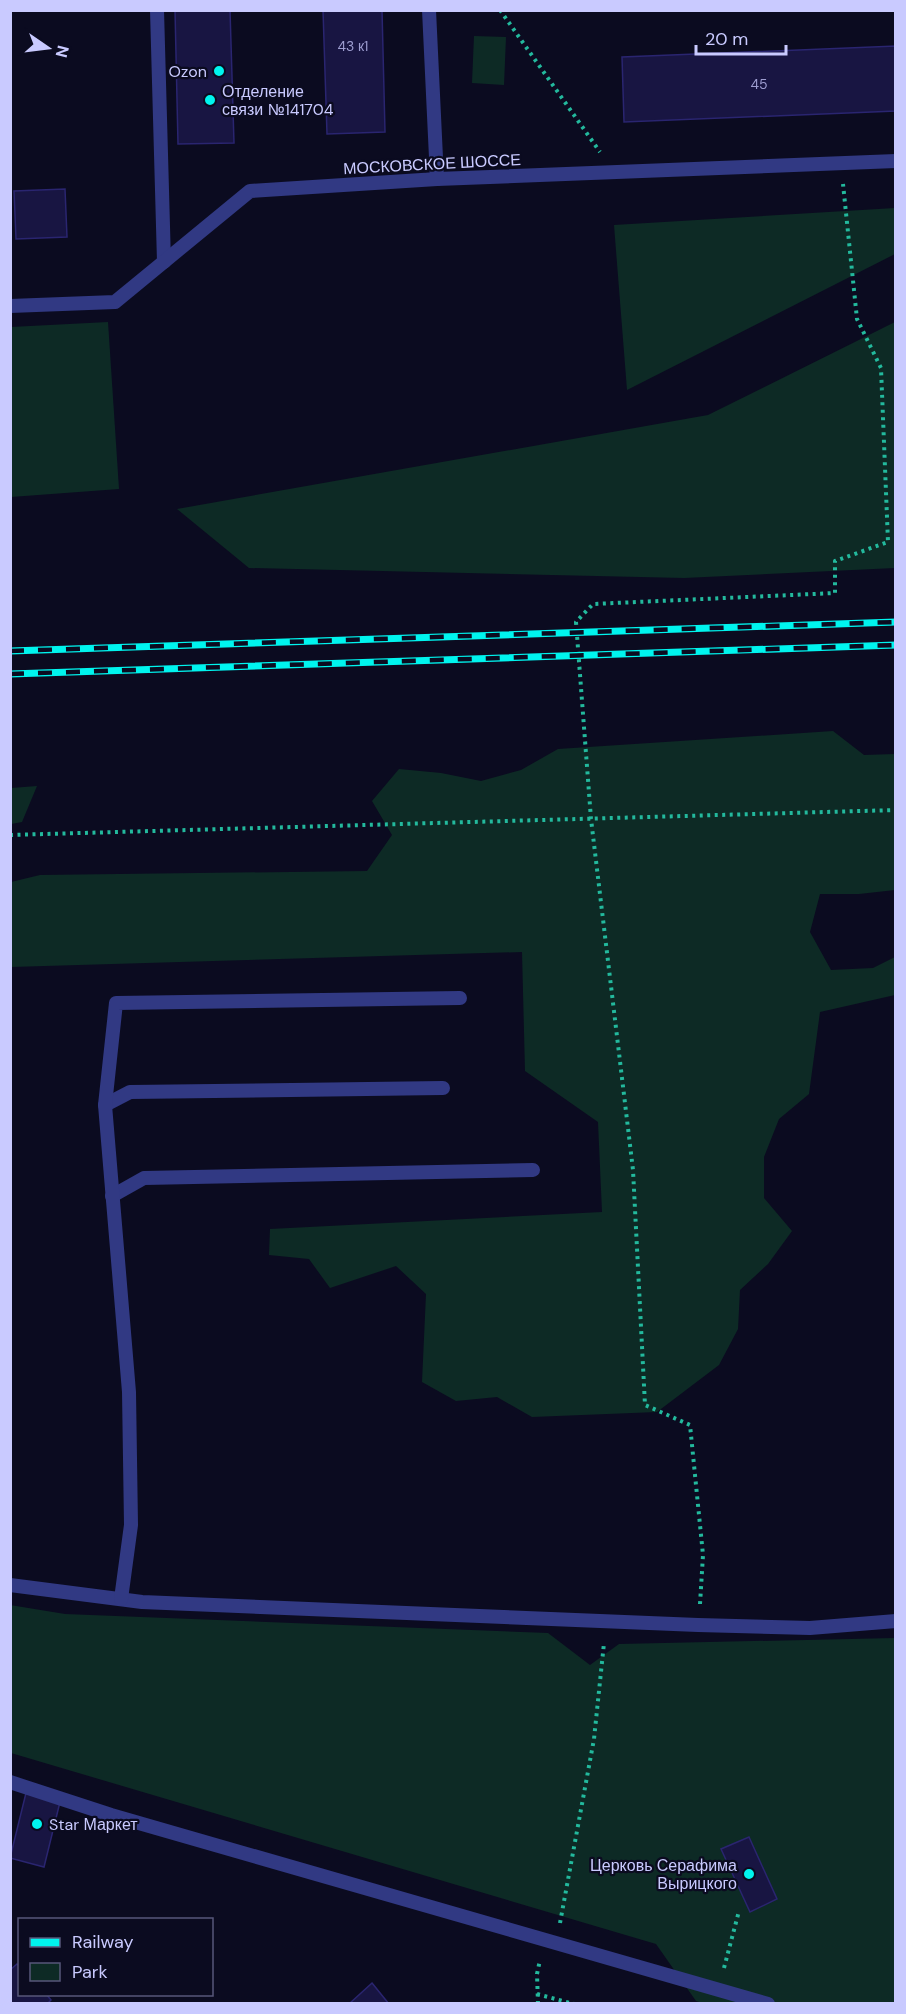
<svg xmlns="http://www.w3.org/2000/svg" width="906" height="2014" font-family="'DM Sans',sans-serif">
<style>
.green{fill:#0d2a25}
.building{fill:#181542;stroke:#2a2570;stroke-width:1.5}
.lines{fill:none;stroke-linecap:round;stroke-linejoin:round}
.path{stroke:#23b99d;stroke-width:4;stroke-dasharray:3 4.5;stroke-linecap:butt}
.lane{stroke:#313983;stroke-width:14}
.rail-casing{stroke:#00f4ee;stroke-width:7}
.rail{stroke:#0b0b20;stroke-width:4.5;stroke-dasharray:14;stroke-linecap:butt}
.poi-dot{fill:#00f4ee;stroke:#0b0b20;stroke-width:2}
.labels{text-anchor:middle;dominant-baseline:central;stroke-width:4.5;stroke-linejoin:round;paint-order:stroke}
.number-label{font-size:14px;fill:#9d9dd0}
.poi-label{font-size:16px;fill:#c9caff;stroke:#0b0b20;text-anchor:end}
.street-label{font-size:16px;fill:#c9caff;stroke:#0b0b20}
</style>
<rect width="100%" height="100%" fill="#0b0b20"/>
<g class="green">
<path d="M474 36 506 37 504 85 472 83Z"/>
<path d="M895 208V254L627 390 614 225Z"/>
<path d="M108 322 119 489 11 497V327Z"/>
<path d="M895 322V568L684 578 249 568 177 509 708 415Z"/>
<path d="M833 731 864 755 895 754V890L859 894H820L810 932 831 970 873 968 895 957V995L820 1012 809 1094 779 1119 764 1157V1198L792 1231 768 1264 740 1290 738 1329 719 1365 657 1412 532 1417 497 1397 456 1401 422 1382 426 1294 396 1266 330 1288 309 1259 269 1255 270 1229 602 1212 598 1122 525 1071 522 952 11 967V882L40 875 367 871 392 835 372 801 399 769 441 773 481 781 521 770 558 749Z"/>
<path d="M37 786 22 822 11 824V788Z"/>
<path d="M10 1605 65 1614 548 1633 590 1665 619 1644 895 1638V2003L705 2004 696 2001 656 1944 11 1753Z"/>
</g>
<g class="building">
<path d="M175 10H230L234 143 178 144Z"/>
<path d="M323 10H382L385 132 327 134Z"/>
<path d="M896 46V111L624 122 622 57Z"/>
<path d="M65 189 67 237 16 239 14 191Z"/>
<path d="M26 1793 60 1802 44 1867 10 1858Z"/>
<path d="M749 1837 777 1899 750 1912 721 1849Z"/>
<path d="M17 1964 20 1967V1994H46L51 2000 47 2004H10V1970Z"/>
<path d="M372 1983 389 2004H349Z"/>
</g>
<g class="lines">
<g class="path">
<path d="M500 10 600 152"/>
<path d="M10 835 896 810"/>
<path d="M700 1604 703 1555 690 1425 645 1405 633 1170 591 819 576 622 593 604 835 593V561L888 542 881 368 857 319 843 184"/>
<path d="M560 1923 594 1739 604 1643"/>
<path d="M724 1968 739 1911"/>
<path d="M537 1994 574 2004"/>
<path d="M538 2004 537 1974 540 1960"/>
</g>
<g class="lane">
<path d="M157 10 164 262"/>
<path d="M429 10 437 179"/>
<path d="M10 306 115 302 250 191 437 179 896 161"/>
<path d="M105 1105 130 1092 443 1088"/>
<path d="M112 1196 144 1178 533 1170"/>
<path d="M10 1585 142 1602 698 1625 810 1628 896 1621"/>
<path d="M121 1599 131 1525 129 1392 105 1105 116 1003 460 998"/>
<path d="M10 1782 111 1815 768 2004"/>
</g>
<g class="rail-casing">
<g id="rail">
<path d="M10 651 896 622"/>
<path d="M10 674 896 645"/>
</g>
</g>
<use href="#rail" class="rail"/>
</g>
<g class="poi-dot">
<circle cx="219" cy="71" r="6"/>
<circle cx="210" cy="100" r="6"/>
<circle cx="37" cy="1824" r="6"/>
<circle cx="749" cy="1874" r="6"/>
</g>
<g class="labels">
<g class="number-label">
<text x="353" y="46">43 к1</text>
<text x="759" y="84">45</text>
</g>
<g class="poi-label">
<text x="207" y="71">Ozon</text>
<text x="222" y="91" text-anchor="start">Отделение<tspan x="222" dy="18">связи №141704</tspan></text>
<text x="49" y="1824" text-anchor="start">Star Маркет</text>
<text x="737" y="1865">Церковь Серафима<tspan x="737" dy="18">Вырицкого</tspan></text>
</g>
<g class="street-label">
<text transform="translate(432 164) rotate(-3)">МОСКОВСКОЕ ШОССЕ</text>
</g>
</g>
<rect width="906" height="2014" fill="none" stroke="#c9caff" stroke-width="24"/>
<rect x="18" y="1918" width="195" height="78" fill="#0b0b20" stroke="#575779" stroke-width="1.5"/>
<rect x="30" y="1938" width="30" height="9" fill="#00f4ee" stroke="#575779" stroke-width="1.5"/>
<text x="72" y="1948" font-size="18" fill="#c9caff">Railway</text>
<rect x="30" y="1963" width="30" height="18" fill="#0d2a25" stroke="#575779" stroke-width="1.5"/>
<text x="72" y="1978" font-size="18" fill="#c9caff">Park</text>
<g transform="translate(48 48) rotate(104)" stroke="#0b0b20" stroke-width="4.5" paint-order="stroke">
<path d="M0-4.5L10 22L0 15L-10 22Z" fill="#c9caff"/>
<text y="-9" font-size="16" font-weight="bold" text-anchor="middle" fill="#c9caff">N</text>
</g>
<path d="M696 45v9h90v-9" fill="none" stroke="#c9caff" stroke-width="3"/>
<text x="705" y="45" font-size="18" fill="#c9caff" stroke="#0b0b20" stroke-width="4.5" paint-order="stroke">20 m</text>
</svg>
